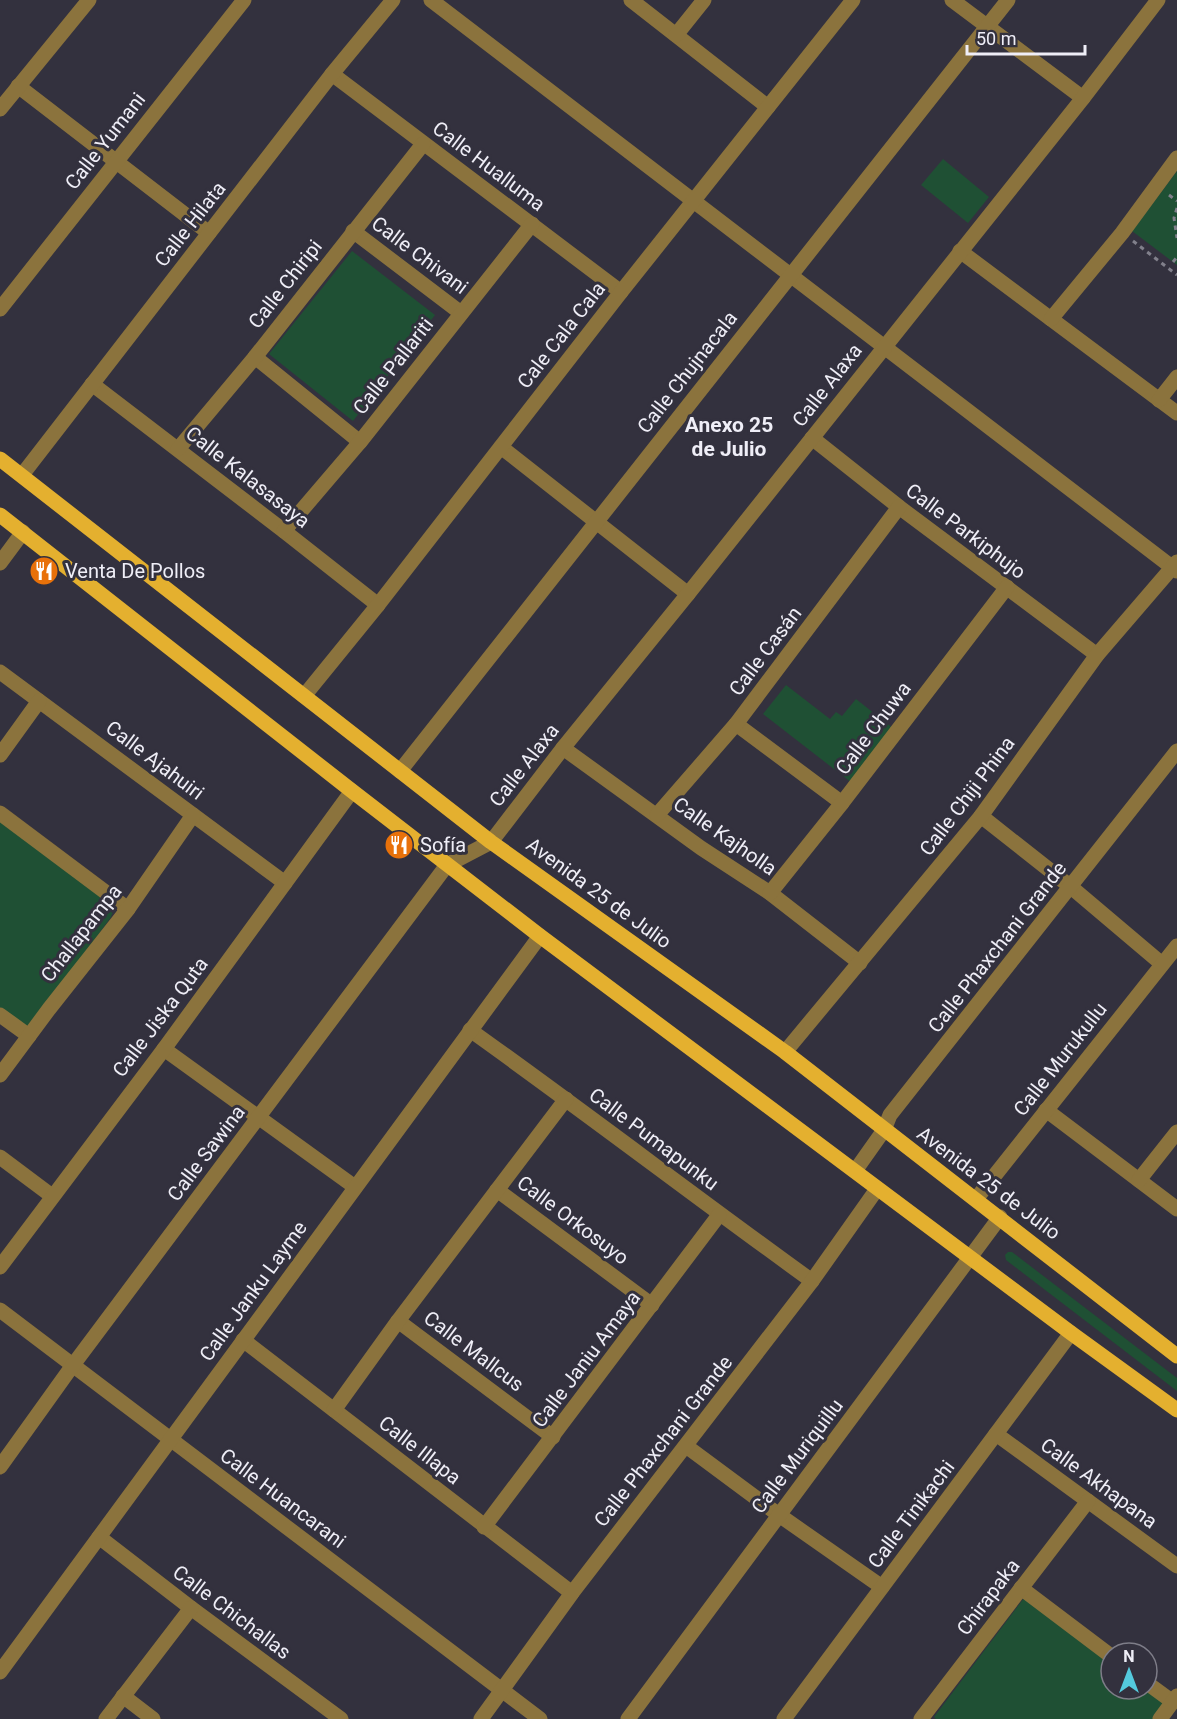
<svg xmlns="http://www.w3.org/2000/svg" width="1177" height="1719" font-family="Roboto,sans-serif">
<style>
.green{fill:#1f5034}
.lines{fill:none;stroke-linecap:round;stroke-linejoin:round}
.path{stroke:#81808b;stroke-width:3;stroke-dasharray:4.5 4.5;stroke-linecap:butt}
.minor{stroke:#8b733d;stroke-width:15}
.major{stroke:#e4b02f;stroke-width:15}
.labels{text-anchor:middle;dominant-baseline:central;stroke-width:6;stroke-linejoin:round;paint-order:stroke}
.street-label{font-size:20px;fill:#efeef7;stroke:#33313e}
.poi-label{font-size:20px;fill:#efeef7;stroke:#33313e;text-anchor:start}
.neighbourhood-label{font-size:21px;font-weight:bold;fill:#efeef7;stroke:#33313e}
</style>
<rect width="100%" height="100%" fill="#33313e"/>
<g class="green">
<path d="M943 159 989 197 968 223 921 185Z"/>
<path d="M1177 171V265L1132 231Z"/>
<path d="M352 251 435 315 353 421 269 354Z"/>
<path d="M786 685 830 719 836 712 842 716 856 699 894 729 852 783 763 714Z"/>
<path d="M0 821 109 903 113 912 111 917 34 1023 26 1026 0 1008Z"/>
<path d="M1008 1252H1012L1177 1378V1391L1006 1260 1005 1255Z"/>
<path d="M1024 1598 1111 1663V1689H1146L1165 1703 1153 1719H936L934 1717Z"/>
</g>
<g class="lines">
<g class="path">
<path d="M1169 195 1177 201"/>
<path d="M1177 208 1174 218 1177 238"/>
<path d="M1133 241 1177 275"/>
<path d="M1173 262 1177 257"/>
</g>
<g class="minor">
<path d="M431 0 1177 571"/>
<path d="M631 0 768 107"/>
<path d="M952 0 1083 98"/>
<path d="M676 35 704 0"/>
<path d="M332 74 621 292"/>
<path d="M18 86 209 233"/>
<path d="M0 109 89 0"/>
<path d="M353 231 461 313"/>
<path d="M960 251 1177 413"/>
<path d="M0 309 244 0"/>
<path d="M1051 319 1122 233 1177 158"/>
<path d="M255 357 360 442"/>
<path d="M92 384 284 531 378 605"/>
<path d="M1159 400 1177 377"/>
<path d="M812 438 899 507 1097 655"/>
<path d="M501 447 688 594"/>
<path d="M178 449 255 357 423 144"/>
<path d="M22 475 332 74 393 0"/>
<path d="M284 531 360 442 532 224"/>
<path d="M0 563 23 532"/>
<path d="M0 672 285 883"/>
<path d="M304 696 378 605 621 292 853 0"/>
<path d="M736 724 842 803"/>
<path d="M563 748 701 848 770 893 860 963"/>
<path d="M0 755 39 701"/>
<path d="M400 771 1008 0"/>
<path d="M0 813 128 909"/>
<path d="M657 815 736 724 899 507"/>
<path d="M981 816 1071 887 1162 964"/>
<path d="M770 893 842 803 1007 587"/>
<path d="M0 1015 29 1036"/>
<path d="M470 1030C585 1112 697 1198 812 1281"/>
<path d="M164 1049 355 1187"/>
<path d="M785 1052 981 816 1097 655 1177 562"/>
<path d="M0 1075 49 1009 128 909 193 815"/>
<path d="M1046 1110 1177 1209"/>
<path d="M0 1157 52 1196"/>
<path d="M855 1171 884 1130 890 1115 1177 751"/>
<path d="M1139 1180 1177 1132"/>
<path d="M497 1190 652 1305"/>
<path d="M976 1199 1177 946"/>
<path d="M0 1267 164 1049 352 791"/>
<path d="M0 1310 540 1719"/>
<path d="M398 1321 553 1437"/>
<path d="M243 1340 572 1593"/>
<path d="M334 1410 398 1321 566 1099"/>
<path d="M996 1434 1177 1566"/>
<path d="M686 1446 779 1515 882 1587"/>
<path d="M0 1467 73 1365 447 865 491 842 563 748 688 594 1083 98 1158 0"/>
<path d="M484 1527 719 1215"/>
<path d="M99 1537 191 1608 341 1719"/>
<path d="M1021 1588 1111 1656"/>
<path d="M0 1672 540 936"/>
<path d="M1147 1683 1173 1702"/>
<path d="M123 1696 153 1719"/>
<path d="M106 1719 191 1608"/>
<path d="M481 1719 572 1593 812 1281 877 1189"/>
<path d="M628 1719 1000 1217"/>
<path d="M784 1719 1071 1333"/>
<path d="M921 1719 1088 1501"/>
<path d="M1160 1719 1177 1696"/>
</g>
<g class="major">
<path d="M0 459 491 842 785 1052 1177 1356"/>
<path d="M0 515 352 791 540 936 1071 1333 1177 1410"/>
</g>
</g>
<defs>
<g id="restaurant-disc" transform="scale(1.5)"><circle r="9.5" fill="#e8710a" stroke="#33313e"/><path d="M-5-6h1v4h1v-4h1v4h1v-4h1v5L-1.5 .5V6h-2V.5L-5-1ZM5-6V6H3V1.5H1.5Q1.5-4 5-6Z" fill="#fff"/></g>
</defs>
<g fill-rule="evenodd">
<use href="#restaurant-disc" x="44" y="571"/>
<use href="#restaurant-disc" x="399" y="845"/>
</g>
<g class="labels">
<g class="street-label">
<text transform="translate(105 141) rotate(-52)">Calle Yumani</text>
<text transform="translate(489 166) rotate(37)">Calle Hualluma</text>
<text transform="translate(190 224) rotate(-52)">Calle Hilata</text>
<text transform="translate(420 255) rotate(37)">Calle Chivani</text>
<text transform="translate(285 284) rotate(-52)">Calle Chiripi</text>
<text transform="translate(561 335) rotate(-52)">Cale Cala Cala</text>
<text transform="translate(393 366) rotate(-52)">Calle Pallariti</text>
<text transform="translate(687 372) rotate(-52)">Calle Chujnacala</text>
<text transform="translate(827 385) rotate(-52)">Calle Alaxa</text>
<text transform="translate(248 477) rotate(38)">Calle Kalasasaya</text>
<text transform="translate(966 531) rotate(37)">Calle Parkiphujo</text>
<text transform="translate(765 651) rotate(-53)">Calle Casán</text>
<text transform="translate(873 728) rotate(-53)">Calle Chuwa</text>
<text transform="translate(155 760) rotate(37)">Calle Ajahuiri</text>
<text transform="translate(524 765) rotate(-52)">Calle Alaxa</text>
<text transform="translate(967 796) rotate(-53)">Calle Chiji Phina</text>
<text transform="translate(725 836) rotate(35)">Calle Kajholla</text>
<text transform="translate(599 893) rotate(36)">Avenida 25 de Julio</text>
<text transform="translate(81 933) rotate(-52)">Challapampa</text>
<text transform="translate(997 947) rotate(-52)">Calle Phaxchani Grande</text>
<text transform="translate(160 1017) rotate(-53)">Calle Jiska Quta</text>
<text transform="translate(1060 1059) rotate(-52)">Calle Murukullu</text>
<text transform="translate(654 1139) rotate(37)">Calle Pumapunku</text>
<text transform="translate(206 1153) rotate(-53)">Calle Sawina</text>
<text transform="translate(989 1183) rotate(37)">Avenida 25 de Julio</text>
<text transform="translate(573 1220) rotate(37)">Calle Orkosuyo</text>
<text transform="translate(253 1291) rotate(-54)">Calle Janku Layme</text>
<text transform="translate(474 1351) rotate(37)">Calle Mallcus</text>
<text transform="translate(586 1359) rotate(-53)">Calle Janiu Amaya</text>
<text transform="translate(663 1441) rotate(-52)">Calle Phaxchani Grande</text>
<text transform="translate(420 1450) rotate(38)">Calle Illapa</text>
<text transform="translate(797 1456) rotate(-53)">Calle Muriquillu</text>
<text transform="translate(1099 1483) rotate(36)">Calle Akhapana</text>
<text transform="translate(283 1498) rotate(37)">Calle Huancarani</text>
<text transform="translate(911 1514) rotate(-53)">Calle Tinikachi</text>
<text transform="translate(988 1597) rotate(-53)">Chirapaka</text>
<text transform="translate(232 1612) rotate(37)">Calle Chichallas</text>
</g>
<g class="poi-label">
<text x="65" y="571">Venta De Pollos</text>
<text x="420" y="845">Sofía</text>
</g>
<g class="neighbourhood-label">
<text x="729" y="425">Anexo 25<tspan x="729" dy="24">de Julio</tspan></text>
</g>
</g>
<g transform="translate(1129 1671)"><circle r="28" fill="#33313e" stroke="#7e7d88" stroke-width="1.5"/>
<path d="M0-4.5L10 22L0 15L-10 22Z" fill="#54cadd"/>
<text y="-9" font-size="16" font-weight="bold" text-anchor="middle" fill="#efeef7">N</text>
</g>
<path d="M967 45v9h118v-9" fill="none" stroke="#efeef7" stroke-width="3"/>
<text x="976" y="45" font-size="18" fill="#efeef7" stroke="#33313e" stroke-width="4.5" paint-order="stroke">50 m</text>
</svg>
